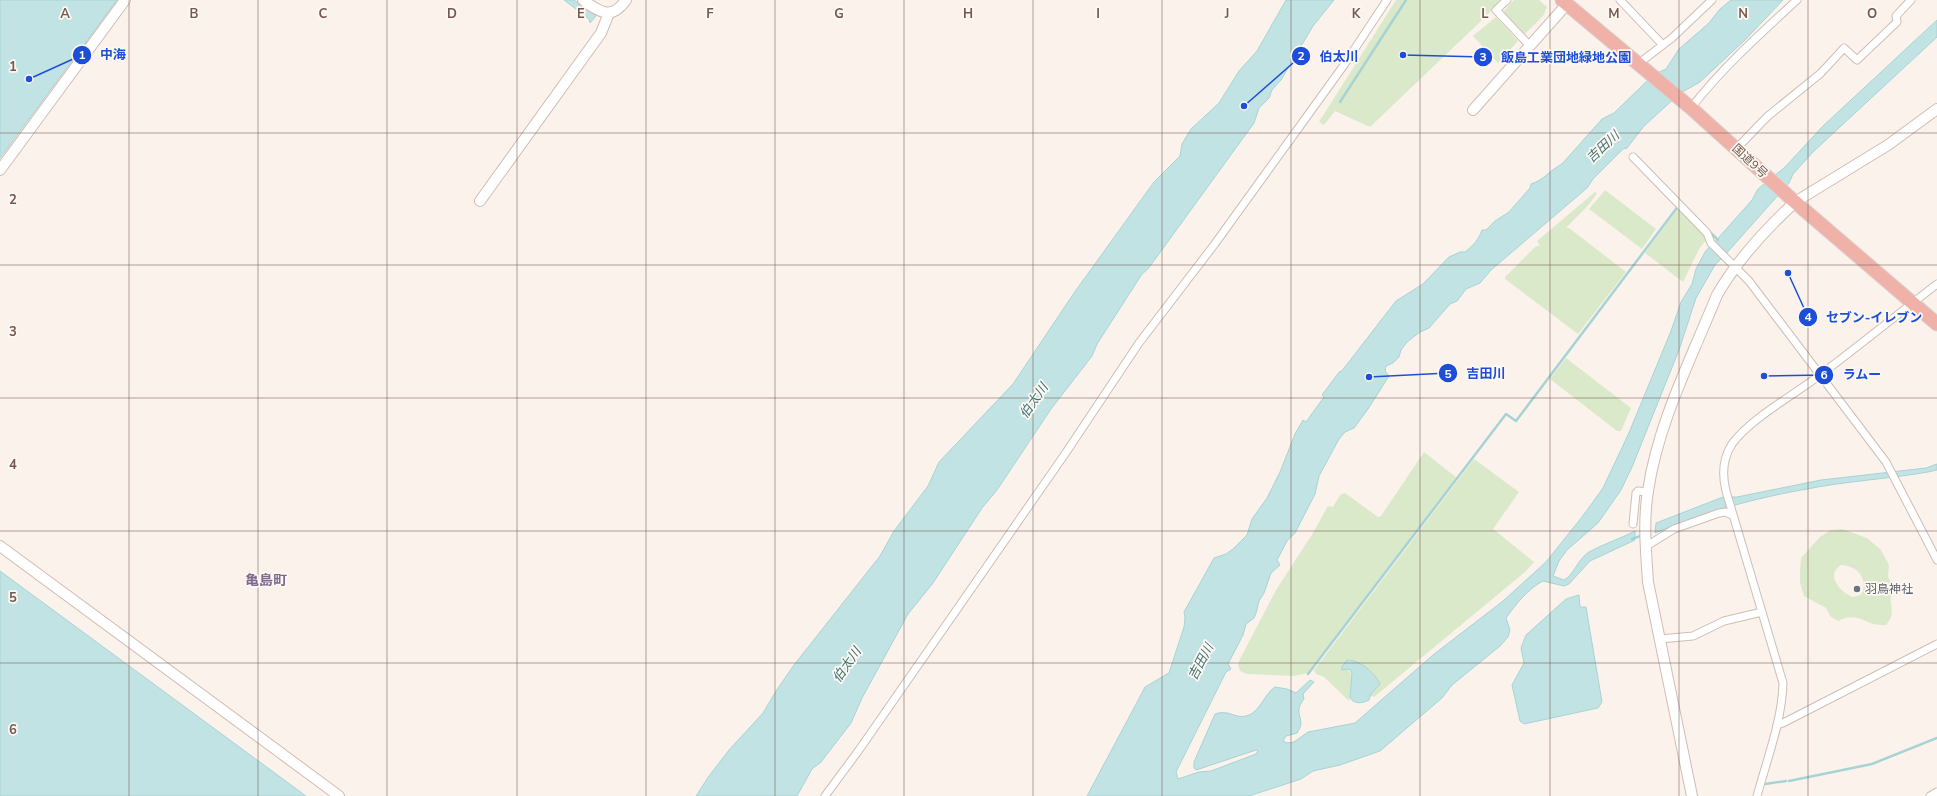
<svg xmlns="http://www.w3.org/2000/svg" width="1937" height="796" font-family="'Nunito Sans','Noto Sans JP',sans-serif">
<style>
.green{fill:#dae9ca;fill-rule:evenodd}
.water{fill:#c1e3e4;stroke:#a8d3d5}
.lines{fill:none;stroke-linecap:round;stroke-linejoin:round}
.stream{stroke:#a8d3d5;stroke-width:2.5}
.street-casing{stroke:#cfbdb4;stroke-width:9}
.secondary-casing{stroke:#d2bcb2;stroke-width:12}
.highway-casing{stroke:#d8d1ce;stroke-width:15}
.street{stroke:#fff;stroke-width:7}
.secondary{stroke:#fff;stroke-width:10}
.highway{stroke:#f0b2a8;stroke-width:13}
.grid{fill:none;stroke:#755950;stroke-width:1;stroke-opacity:0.55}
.worship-dot{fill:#6b7280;stroke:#fef8f2;stroke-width:1.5}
.labels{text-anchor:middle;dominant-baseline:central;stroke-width:3.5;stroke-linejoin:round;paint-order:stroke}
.street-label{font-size:12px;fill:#755950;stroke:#fef8f2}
.worship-label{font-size:12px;fill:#5b616d;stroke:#fef8f2;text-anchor:start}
.water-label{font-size:13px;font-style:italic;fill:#447678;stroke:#fef8f2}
.quarter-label{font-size:14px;font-weight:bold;fill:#7e6890;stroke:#fef8f2}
.grid-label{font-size:13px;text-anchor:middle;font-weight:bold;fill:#755950;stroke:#fef8f2;stroke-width:3.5;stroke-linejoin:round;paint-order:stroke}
.leader{fill:none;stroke:#1d4ed8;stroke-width:1.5}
.callout-dot{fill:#1d4ed8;stroke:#fef8f2;stroke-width:1.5}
.mark-label{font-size:12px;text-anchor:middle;font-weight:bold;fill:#fff}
.callout-label{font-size:13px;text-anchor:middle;font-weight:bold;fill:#1d4ed8;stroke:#fef8f2;stroke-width:3.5;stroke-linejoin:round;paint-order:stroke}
</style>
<rect width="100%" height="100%" fill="#fbf3eb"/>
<g class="green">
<path d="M1396 0H1503L1370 127 1335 111 1324 125 1319 122Z"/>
<path d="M1514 0H1539L1547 7 1543 16 1525 34 1503 12Z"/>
<path d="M1496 17 1518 41 1498 63 1473 36Z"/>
<path d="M1605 190 1656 229 1642 249 1589 209Z"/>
<path d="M1595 192 1597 193C1589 207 1577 216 1566 228H1569L1626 272 1578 334 1505 279V277L1536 246H1540L1537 241Z"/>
<path d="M1679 207 1704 233 1707 239 1699 249 1683 282 1645 253Z"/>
<path d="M1566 358 1631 408 1621 431H1617L1550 379Z"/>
<path d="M1424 452 1457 478 1308 673 1294 676 1247 674 1240 671 1238 665 1240 659 1276 590 1313 533 1328 506 1333 507 1340 495 1345 493 1378 517 1381 516Z"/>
<path d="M1474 459 1519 492 1493 529 1534 562 1525 572 1374 697 1370 695 1380 684C1376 671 1361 664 1349 659L1340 668 1342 670H1348L1353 676 1349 701 1324 677 1316 674 1314 670Z"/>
<path d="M1842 529 1867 538 1881 550 1889 565 1888 577 1892 583C1892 589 1890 597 1891 603 1892 614 1893 616 1886 625 1866 627 1859 610 1838 621L1831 617 1826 608 1804 596 1800 583V571L1801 558 1820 537 1831 530ZM1841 565C1856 565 1870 579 1861 595L1852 597C1840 591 1825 575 1841 565Z"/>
</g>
<g class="water">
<path d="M0 0H117L0 158Z"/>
<path d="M564 0H574L596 16 590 23 589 19Z"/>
<path d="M1286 0H1334L1313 26 1281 80 1272 90 1269 98 1259 108 1254 123 1148 269 1142 274 1097 344 1092 356 1051 409 997 490 982 508 933 583 908 614 862 698 851 723 821 762 812 769 797 796H696L709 776 729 750 763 713 776 691 794 665 880 556 894 531 928 486 939 462 1013 384 1074 293 1154 182 1180 156 1182 144 1191 129 1219 103 1239 71 1257 51Z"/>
<path d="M1731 0H1783L1745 40 1700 82 1677 95 1653 75 1666 69 1679 49 1709 23 1720 9Z"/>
<path d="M1937 20V37L1813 152 1793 174 1789 183 1724 256 1713 244 1752 200 1758 189 1785 167 1823 126Z"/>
<path d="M1648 80 1676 97 1644 126 1627 148 1623 149 1593 179 1587 188 1491 270 1480 283 1466 289 1457 301 1450 304 1429 328 1420 332 1407 342 1401 350 1399 357 1393 363 1386 366 1385 371 1389 376 1368 409 1354 428 1345 432 1339 439 1319 476 1315 494 1295 533 1287 541 1277 560 1280 565 1271 573 1264 593 1259 601 1256 613 1254 618 1246 624 1243 635 1228 664 1231 669 1226 672 1176 772 1178 779 1199 772 1211 771 1256 754 1258 751 1256 750 1196 770 1194 768V762L1215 714C1229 709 1235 719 1246 716 1260 713 1264 694 1275 687L1287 689 1296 693 1310 680 1314 682 1303 694 1304 699C1291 715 1308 718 1297 733L1286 736 1283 741 1287 743 1294 742 1308 732 1355 723 1433 655 1503 601 1546 562 1582 517 1603 488 1628 435 1671 331 1681 302 1692 284 1696 269 1705 252 1712 244 1724 256 1715 265 1696 298 1679 350 1632 467 1621 490 1598 523 1567 550 1559 561 1553 576 1564 580C1573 576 1578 559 1589 552 1603 544 1620 539 1635 531V540L1590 561 1569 584 1564 586 1543 581C1528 589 1516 604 1506 618L1510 630 1508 637 1500 646 1452 685 1442 698 1380 751 1340 765 1313 771 1301 779 1249 796H1087L1143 691 1145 687 1169 673 1184 627 1185 618 1184 612 1214 558 1226 554 1233 549 1247 535 1252 519 1267 498 1280 472 1295 434 1303 420 1306 422 1324 397 1322 395 1340 371 1341 372 1396 301 1423 284 1449 257 1460 252H1465C1473 246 1479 239 1482 230H1486L1495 221 1509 212 1530 188 1531 184C1544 180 1550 170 1562 164L1602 119 1614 113Z"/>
<path d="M1937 464V470L1928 472C1888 479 1847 481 1807 489 1755 498 1704 512 1655 533L1656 523 1723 497H1737L1821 480 1926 468Z"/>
<path d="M0 571 306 796H0Z"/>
<path d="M1579 595 1580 607H1586L1602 702 1598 708 1524 724 1520 721 1512 685 1524 663 1521 648 1526 635 1566 599Z"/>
<path d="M1347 660C1359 660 1375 672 1380 684L1371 694 1369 700C1363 703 1355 705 1350 698L1352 673 1349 669 1342 670 1341 668Z"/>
</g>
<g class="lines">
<g class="stream">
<path d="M1340 102 1406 0"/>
<path d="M1709 231 1718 240"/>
<path d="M1632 539 1643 535"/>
<path d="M1308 674 1506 414 1516 421 1679 205"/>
<path d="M1789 781 1872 764 1937 738"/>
<path d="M1765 784 1786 781"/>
</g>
<g class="street-casing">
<g id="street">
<path d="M1507 0 1496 10 1530 46"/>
<path d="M1620 0 1660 42"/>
<path d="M1638 64 1672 38 1712 0"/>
<path d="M1691 108C1722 68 1760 34 1797 0"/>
<path d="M1736 149 1768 116 1821 73 1844 48 1857 60 1897 22 1896 16 1911 0"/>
<path d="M1633 157 1707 233 1711 243 1749 281 1886 462 1937 560"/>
<path d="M1633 524 1636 493 1638 491 1647 492"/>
<path d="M1645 547 1674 529 1719 513 1726 512 1732 515"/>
<path d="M1660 639 1693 636 1724 621 1762 612"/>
<path d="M1777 725 1783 723 1937 644"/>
<path d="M825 796 859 750 1065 454 1139 343 1214 245 1344 65 1387 0"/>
<path d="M1757 796C1767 759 1782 721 1783 683L1726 491C1722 475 1723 458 1732 444 1751 418 1794 395 1820 375 1860 345 1898 314 1937 284"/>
<path d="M1930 796 1937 792"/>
</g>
</g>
<g class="secondary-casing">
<g id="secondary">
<path d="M583 0C600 12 611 21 626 0"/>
<path d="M1473 110 1567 4"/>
<path d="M0 170 125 0"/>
<path d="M480 201 601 33 609 13"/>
<path d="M0 546 339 796"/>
<path d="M1692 796 1648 582C1646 552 1643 521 1648 491 1658 423 1691 359 1717 295 1736 262 1767 228 1795 202L1888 145 1937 109"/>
</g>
</g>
<g class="highway-casing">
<path id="highway" d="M1562 0 1691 108 1795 202 1937 324"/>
</g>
<use href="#street" class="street"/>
<use href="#secondary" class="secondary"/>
<use href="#highway" class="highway"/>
</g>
<path class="grid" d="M129 0V796M258 0V796M387 0V796M517 0V796M646 0V796M775 0V796M904 0V796M1033 0V796M1162 0V796M1291 0V796M1420 0V796M1550 0V796M1679 0V796M1808 0V796M0 133H1937M0 265H1937M0 398H1937M0 531H1937M0 663H1937"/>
<circle class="worship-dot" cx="1857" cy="589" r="4"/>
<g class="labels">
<g class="street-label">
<text transform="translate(1750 161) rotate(43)">国道9号</text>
</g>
<g class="worship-label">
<text x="1865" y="589">羽鳥神社</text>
</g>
<g class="water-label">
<text transform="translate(1603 147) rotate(-43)">吉田川</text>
<text transform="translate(1034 401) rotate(-55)">伯太川</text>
<text transform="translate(1201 662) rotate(-62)">吉田川</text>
<text transform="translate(847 665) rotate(-55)">伯太川</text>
</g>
<g class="quarter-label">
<text x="266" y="580">亀島町</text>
</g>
</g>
<g class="grid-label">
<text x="65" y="18">A</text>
<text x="194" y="18">B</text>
<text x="323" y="18">C</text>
<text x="452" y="18">D</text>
<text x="581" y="18">E</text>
<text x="710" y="18">F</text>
<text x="839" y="18">G</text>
<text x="968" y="18">H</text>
<text x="1098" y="18">I</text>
<text x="1227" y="18">J</text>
<text x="1356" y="18">K</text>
<text x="1485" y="18">L</text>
<text x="1614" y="18">M</text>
<text x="1743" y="18">N</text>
<text x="1872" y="18">O</text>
<text x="13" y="71">1</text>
<text x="13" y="204">2</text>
<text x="13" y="336">3</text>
<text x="13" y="469">4</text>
<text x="13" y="602">5</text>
<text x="13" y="734">6</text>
</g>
<path class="leader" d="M29 79L82 55M1244 106L1301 56M1403 55L1483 57M1788 273L1808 317M1369 377L1448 373M1764 376L1824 375"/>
<g class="callout-dot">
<circle cx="29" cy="79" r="4"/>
<circle cx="1244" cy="106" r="4"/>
<circle cx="1403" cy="55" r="4"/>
<circle cx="1788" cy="273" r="4"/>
<circle cx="1369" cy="377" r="4"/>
<circle cx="1764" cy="376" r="4"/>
<circle cx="82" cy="55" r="10"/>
<circle cx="1301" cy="56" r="10"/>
<circle cx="1483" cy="57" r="10"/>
<circle cx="1808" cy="317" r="10"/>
<circle cx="1448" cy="373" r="10"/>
<circle cx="1824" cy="375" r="10"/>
</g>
<g class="mark-label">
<text x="82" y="59">1</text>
<text x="1301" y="60">2</text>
<text x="1483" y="61">3</text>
<text x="1808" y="321">4</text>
<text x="1448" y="378">5</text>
<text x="1824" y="379">6</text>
</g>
<g class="callout-label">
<text x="113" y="59">中海</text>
<text x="1339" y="61">伯太川</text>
<text x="1566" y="62">飯島工業団地緑地公園</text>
<text x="1874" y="322">セブン-イレブン</text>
<text x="1486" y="378">吉田川</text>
<text x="1862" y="379">ラムー</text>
</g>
</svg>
